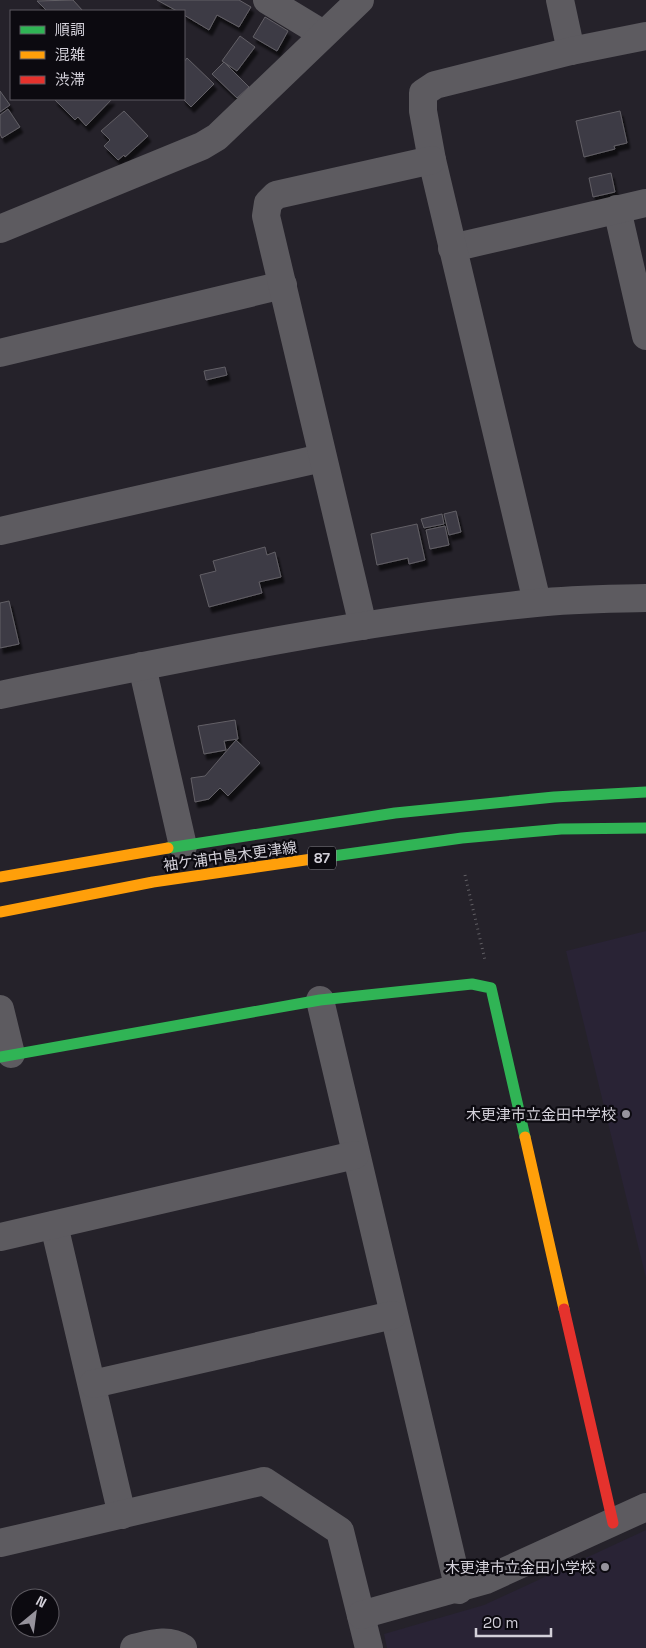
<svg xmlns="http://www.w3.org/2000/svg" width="646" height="1648" font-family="'Space Grotesk','Noto Sans JP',sans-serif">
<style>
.built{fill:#292335}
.building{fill:#3e3a45;stroke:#626066;filter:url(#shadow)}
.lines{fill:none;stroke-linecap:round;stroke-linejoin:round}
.path{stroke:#605e63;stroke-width:3;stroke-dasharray:1 4;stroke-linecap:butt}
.street{stroke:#5d5b60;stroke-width:28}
.fast{stroke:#30b455;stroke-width:11}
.slow{stroke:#ff9f0a;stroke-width:11}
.jam{stroke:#e5322d;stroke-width:11}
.poi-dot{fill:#96939c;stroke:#0c0a10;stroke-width:2}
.labels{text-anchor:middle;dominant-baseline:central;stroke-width:4.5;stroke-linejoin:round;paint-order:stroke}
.shield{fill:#0c0a10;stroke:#97959d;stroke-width:1}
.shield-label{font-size:14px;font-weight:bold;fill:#d3d0d9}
.street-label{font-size:15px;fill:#d3d0d9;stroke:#0c0a10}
.poi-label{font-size:15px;fill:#d3d0d9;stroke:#0c0a10;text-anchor:end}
</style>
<defs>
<filter id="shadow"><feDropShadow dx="3" dy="5.5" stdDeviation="1" flood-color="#0009"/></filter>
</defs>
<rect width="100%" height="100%" fill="#25222a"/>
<g class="built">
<path d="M646 931V1278L566 951Z"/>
<path d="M646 1530V1648H387L384 1634 484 1605Z"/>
</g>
<g class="building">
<path d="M73 0 83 11H47L37 1Z"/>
<path d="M157 0H239L251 7 239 27 217 15 209 30 184 15V11H177Z"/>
<path d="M265 17 288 31 277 51 253 37Z"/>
<path d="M240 36 255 47 237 71 222 61Z"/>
<path d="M187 58 214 84 191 107 183 99 184 62Z"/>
<path d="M224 62 249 87 237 98 212 74Z"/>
<path d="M0 91 10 105 0 112Z"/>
<path d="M54 99H112L86 126 78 117 75 120Z"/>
<path d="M8 109 20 127 2 138 0 134V115Z"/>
<path d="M124 111 148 136 125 157 124 155 118 160 104 146 110 140 101 131Z"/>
<path d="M620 111 627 143 614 146 615 149 584 157 576 121Z"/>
<path d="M611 173 615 192 593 197 589 178Z"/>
<path d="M225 367 227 375 206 380 204 371Z"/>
<path d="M456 511 461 532 449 535 444 514Z"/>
<path d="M442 514 444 524 424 528 421 519Z"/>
<path d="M417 524 425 560 409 564 408 558 377 565 371 534Z"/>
<path d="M445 526 449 545 430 549 426 530Z"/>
<path d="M265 547 267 555 275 552 281 577 259 582 262 593 209 607 200 575 216 571 213 561Z"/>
<path d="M9 601 19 644 0 648V603Z"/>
<path d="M235 720 238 739 224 741 226 750 204 754 198 726Z"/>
<path d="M236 740 260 763 228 796 220 788 209 799 195 802 191 778 205 776Z"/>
</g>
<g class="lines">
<path class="path" d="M465 875 485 960"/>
<g class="street">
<path d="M267 0 323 34"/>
<path d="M560 0 571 51"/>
<path d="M617 209 646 336"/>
<path d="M0 229 202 146 217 137 360 0"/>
<path d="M452 248 646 203"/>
<path d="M0 353 283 285"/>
<path d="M0 531 322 458"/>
<path d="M537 602 432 160 423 111V93L435 85 571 51 646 36"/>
<path d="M363 626 266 216 268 203 276 195 432 160"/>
<path d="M142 666 183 846"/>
<path d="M0 695C177 659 356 621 536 603 573 599 610 599 646 598"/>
<path d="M320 1000 459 1590"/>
<path d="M0 1009 11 1054"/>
<path d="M54 1225 122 1515"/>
<path d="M0 1237 355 1155"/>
<path d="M93 1384 393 1315"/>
<path d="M0 1543 264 1481 340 1531 369 1648"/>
<path d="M361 1615 486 1580 646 1507"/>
<path d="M134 1648C151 1644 168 1638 183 1648"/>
</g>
<g class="fast">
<path d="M168 848 395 813 554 797 646 792"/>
<path d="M326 857 462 838 561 829 646 828"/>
<path d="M0 1057 320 1000 472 984 491 988 525 1137"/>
</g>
<g class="slow">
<path d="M0 877 168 848"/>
<path d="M0 912 153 882 326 857"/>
<path d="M525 1137 564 1309"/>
</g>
<path class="jam" d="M564 1309 613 1523"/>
</g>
<g class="poi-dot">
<circle cx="626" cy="1114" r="5"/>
<circle cx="605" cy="1567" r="5"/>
</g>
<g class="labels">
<rect class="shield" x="308" y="846.5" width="28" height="23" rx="4"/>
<g class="shield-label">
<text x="322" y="858">87</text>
</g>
<g class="street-label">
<text transform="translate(230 856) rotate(-8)">袖ケ浦中島木更津線</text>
</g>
<g class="poi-label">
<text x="616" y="1114">木更津市立金田中学校</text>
<text x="595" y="1567">木更津市立金田小学校</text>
</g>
</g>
<rect x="10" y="10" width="175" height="90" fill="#0c0a10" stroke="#5c5960"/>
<rect x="20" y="26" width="25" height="8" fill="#30b455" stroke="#5c5960"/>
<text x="55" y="35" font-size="15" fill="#d3d0d9">順調</text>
<rect x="20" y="51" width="25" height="8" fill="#ff9f0a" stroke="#5c5960"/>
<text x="55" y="60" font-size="15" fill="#d3d0d9">混雑</text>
<rect x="20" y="76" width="25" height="8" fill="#e5322d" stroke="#5c5960"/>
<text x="55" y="85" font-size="15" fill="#d3d0d9">渋滞</text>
<g transform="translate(35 1613) rotate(29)"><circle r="24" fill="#0c0a10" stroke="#5c5960"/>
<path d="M0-4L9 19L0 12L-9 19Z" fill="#96939c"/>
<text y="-8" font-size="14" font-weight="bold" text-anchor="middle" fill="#d3d0d9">N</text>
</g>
<path d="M476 1628v8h75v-8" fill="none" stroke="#d3d0d9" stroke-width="2.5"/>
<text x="483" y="1628" font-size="15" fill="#d3d0d9" stroke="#0c0a10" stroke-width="4" paint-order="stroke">20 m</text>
</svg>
